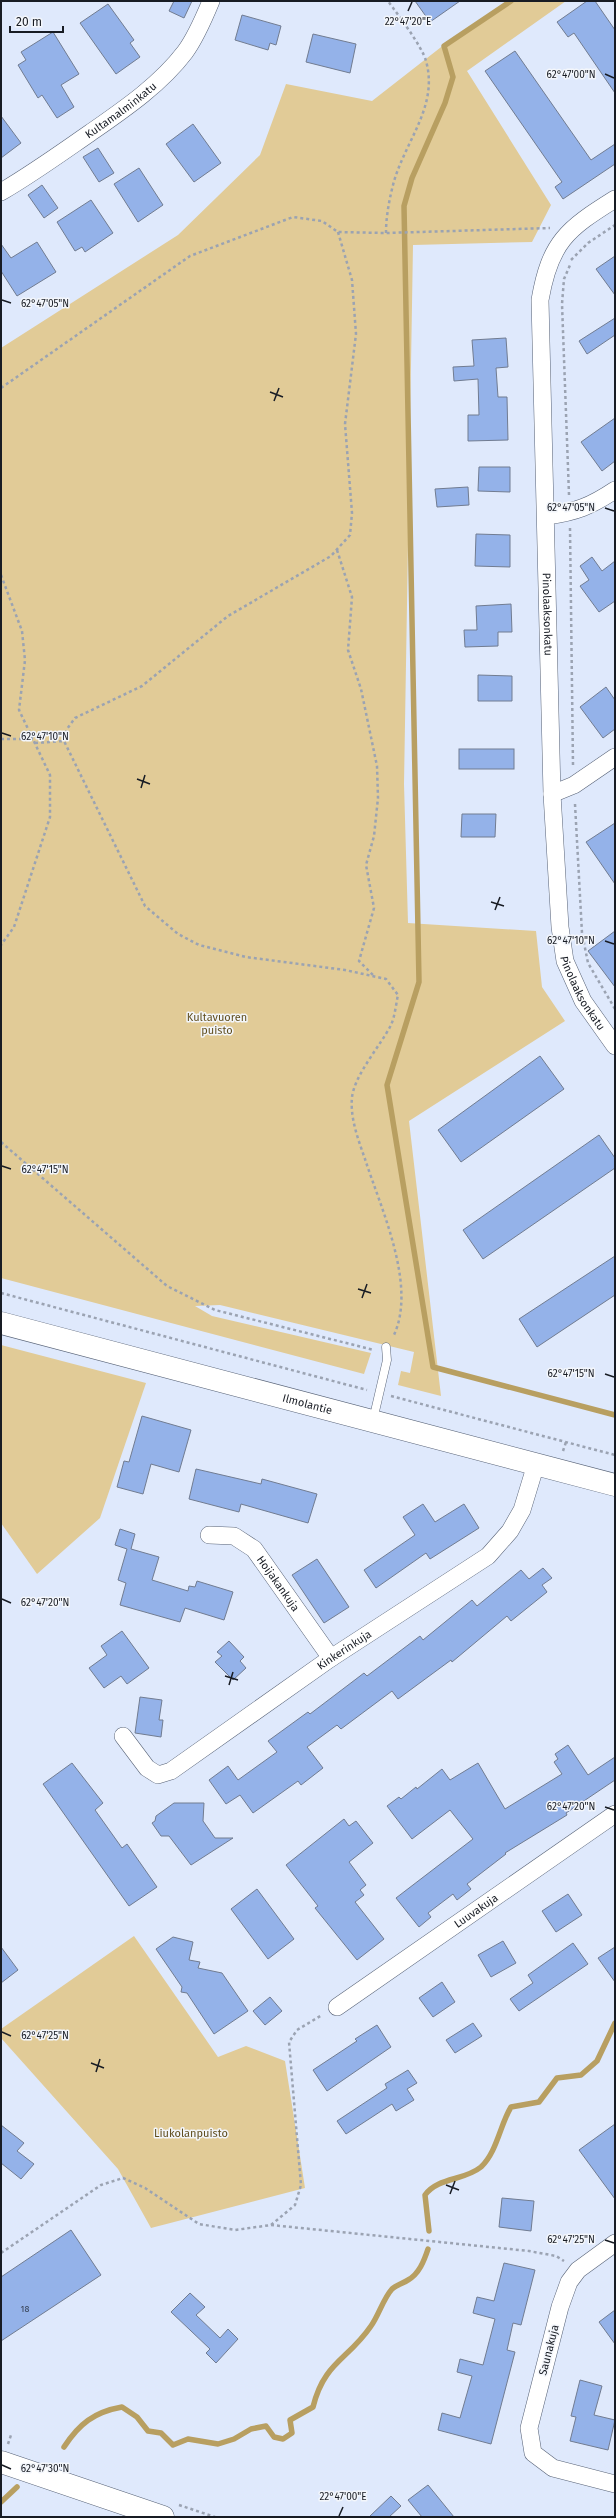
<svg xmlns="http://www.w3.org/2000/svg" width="616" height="2518" font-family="'Fira Sans',sans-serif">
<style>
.green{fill:#e1cb97}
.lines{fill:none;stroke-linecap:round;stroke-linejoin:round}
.stream{stroke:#b89f61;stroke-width:5.5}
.building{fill:#94b2e9;stroke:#717c91}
.lane-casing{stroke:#586377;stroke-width:9}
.street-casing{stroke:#586377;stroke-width:18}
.secondary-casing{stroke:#586377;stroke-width:23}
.path{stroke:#9ba3b2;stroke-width:2.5;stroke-dasharray:3 3;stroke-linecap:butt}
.lane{stroke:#fff;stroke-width:8}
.street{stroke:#fff;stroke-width:17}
.secondary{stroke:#fff;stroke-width:22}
.ticks{fill:none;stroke:#181c24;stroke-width:1.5}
.labels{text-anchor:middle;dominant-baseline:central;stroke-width:3;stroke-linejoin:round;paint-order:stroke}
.number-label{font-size:9px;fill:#374255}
.street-label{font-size:11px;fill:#181c24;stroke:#f3f6fb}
.park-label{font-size:11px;fill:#604e1e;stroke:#f3f6fb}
.ticks-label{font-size:10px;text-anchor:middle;fill:#181c24;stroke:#f3f6fb;stroke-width:3;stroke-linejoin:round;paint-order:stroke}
</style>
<rect width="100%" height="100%" fill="#dfe9fc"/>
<g class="green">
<path d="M508 1H566L467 71 551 205 532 242 413 245 404 784 408 923 536 931 542 987 565 1021 409 1121 441 1396 398 1385 401 1371 410 1373 414 1352 220 1305 195 1306 212 1316 371 1353 364 1374 1 1278V348L178 235 260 155 286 84 372 101 445 44Z"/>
<path d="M1 1345 146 1383 100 1518 37 1574 1 1523Z"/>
<path d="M134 1936 218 2057 246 2046 285 2061 305 2188 151 2228 118 2169 1 2038V2029Z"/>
</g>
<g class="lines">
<g class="stream">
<path d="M511 1 444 46 453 77 445 103 412 178 404 206 419 982 387 1085 433 1367 615 1415"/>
<path d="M429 2231 425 2195C438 2177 464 2181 481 2167 497 2152 500 2125 511 2107L539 2102 557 2078 581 2075 597 2061 615 2023"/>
<path d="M64 2447C79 2424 94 2412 122 2407L137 2417 148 2431 161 2433 173 2445 188 2439 218 2444 234 2439 251 2429 266 2426 274 2437 283 2439 292 2433 290 2420 313 2407C324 2362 348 2360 371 2326 379 2315 383 2299 392 2289 396 2285 404 2283 408 2280 419 2274 424 2261 428 2249"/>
<path d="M1 2502 17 2487"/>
</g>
</g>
<g class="building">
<path d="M174 1H192L184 18 169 11Z"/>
<path d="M415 1H460L430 22Z"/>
<path d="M587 1H595L615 30V93L574 33 568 37 557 22Z"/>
<path d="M108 4 134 40 130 43 140 57 116 74 80 23Z"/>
<path d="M242 15 281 26 276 45 270 43 268 50 235 40Z"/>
<path d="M53 32 79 74 61 85 74 107 57 118 42 95 38 98 18 65 26 60 21 52Z"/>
<path d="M313 34 356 44 350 73 306 62Z"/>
<path d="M515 51 591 160 615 144V164L563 199 555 187 562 182 485 71Z"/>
<path d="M1 116 21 143 1 158Z"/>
<path d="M193 124 221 163 194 182 166 144Z"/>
<path d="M98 148 114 173 99 182 83 157Z"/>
<path d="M139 168 163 205 138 222 114 184Z"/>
<path d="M42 185 58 208 44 218 28 195Z"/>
<path d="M91 200 113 233 85 252 82 247 75 251 57 222Z"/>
<path d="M37 242 56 272 17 296 1 271V244L11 258Z"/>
<path d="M615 256V295L596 269Z"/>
<path d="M615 318V335L587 354 579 341Z"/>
<path d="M506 338 508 367 496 368 498 397H507L508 440 468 441V415H479L478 379 454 381 453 367 474 366 472 340Z"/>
<path d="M615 418V461L602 471 581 442Z"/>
<path d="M479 467H510V492L478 491Z"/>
<path d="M468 487 469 505 437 507 435 489Z"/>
<path d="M476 534 510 535V567L475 566Z"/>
<path d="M592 557 602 571 615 561V601L599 612 580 586 589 580 580 566Z"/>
<path d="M511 604 512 632H498V646L465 647 464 630H477L476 606Z"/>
<path d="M478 675 512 676V701H478Z"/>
<path d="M606 687 615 700V729L603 738 580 707Z"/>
<rect x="459" y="749" width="55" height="20"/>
<path d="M462 814H496L495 837H461Z"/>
<path d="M615 823V884L586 842Z"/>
<path d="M615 931V987L588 951Z"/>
<path d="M540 1056 564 1089 461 1162 438 1130Z"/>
<path d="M599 1135 615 1158V1168L483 1259 463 1230Z"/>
<path d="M615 1256V1295L537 1347 519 1319Z"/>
<path d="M142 1416 191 1430 179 1472 151 1464 143 1494 117 1487 124 1461 129 1462Z"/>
<path d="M196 1469 261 1484 262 1479 317 1494 308 1523 241 1504 239 1512 189 1499Z"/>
<path d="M423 1504 435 1522 464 1504 479 1528 430 1559 426 1553 376 1588 364 1570 415 1535 403 1517Z"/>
<path d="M120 1529 135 1534 131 1549 159 1557 152 1580 188 1591 189 1586 195 1587 197 1581 233 1592 224 1620 185 1608 180 1622 120 1605 126 1583 118 1580 127 1549 115 1545Z"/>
<path d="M317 1559 349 1607 324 1623 292 1575Z"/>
<path d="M543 1568 552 1578 542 1585 547 1592 511 1621 507 1616 452 1662 451 1660 398 1699 392 1691 341 1729 337 1725 307 1747 323 1768 301 1785 298 1781 253 1813 240 1795 226 1804 209 1780 228 1766 238 1780 277 1752 268 1741 308 1712 310 1714 364 1673 367 1676 420 1636 423 1640 472 1600 477 1606 521 1570 529 1579Z"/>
<path d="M122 1631 149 1668 127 1684 121 1676 104 1688 89 1668 107 1655 101 1646Z"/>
<path d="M229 1641 244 1657 240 1661 246 1668 233 1680 215 1662 222 1656 217 1652Z"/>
<path d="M140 1697 162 1700 159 1720H163L161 1737 135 1733Z"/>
<path d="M568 1745 588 1775 615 1757V1780L566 1813 567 1815 505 1853 506 1854 467 1884 471 1889 457 1900 453 1894 428 1913 431 1917 419 1927 396 1898 473 1839 450 1810 412 1839 387 1806 399 1797 401 1799 416 1787 417 1789 442 1769 450 1780 478 1763 505 1809 562 1774 554 1762 558 1759 555 1754Z"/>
<path d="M72 1763 103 1803 95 1810 122 1848 127 1844 157 1887 129 1906 43 1784Z"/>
<path d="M174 1803H204L203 1821 215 1838H233L191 1865 169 1836H161L152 1823 155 1821 156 1816Z"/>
<path d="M344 1819 349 1826 356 1821 373 1843 349 1862 366 1885 360 1890 364 1895 355 1902 384 1939 357 1960 315 1908 318 1906 286 1865Z"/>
<path d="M257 1889 294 1939 268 1959 231 1909Z"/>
<path d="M568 1894 582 1915 556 1932 542 1911Z"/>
<path d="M173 1937 193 1942 189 1960 200 1962 198 1968 222 1973 248 2011 214 2034 187 1993 181 1992 182 1987 156 1949Z"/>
<path d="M503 1941 516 1963 491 1977 478 1955Z"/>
<path d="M573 1943 588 1964 519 2011 510 1999 533 1983 528 1975Z"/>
<path d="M1 1947 18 1970 1 1983Z"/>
<path d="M615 1947V1982L598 1958Z"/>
<path d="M442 1982 455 2002 433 2017 419 1998Z"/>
<path d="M270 1997 282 2011 265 2025 253 2011Z"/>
<path d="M473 2023 482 2036 455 2053 446 2040Z"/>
<path d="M377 2025 391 2047 327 2091 313 2070 357 2041 355 2039Z"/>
<path d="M408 2070 417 2083 407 2089 414 2100 396 2111 392 2104 346 2134 337 2121 387 2088 385 2084Z"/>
<path d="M615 2124V2199L579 2150Z"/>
<path d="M1 2125 24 2143 17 2151 34 2164 21 2179 1 2163Z"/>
<path d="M502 2198 534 2201 531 2231 499 2227Z"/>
<path d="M71 2230 101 2275 1 2341V2277Z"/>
<path d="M504 2263 535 2270 521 2325 513 2323 507 2350 515 2352 491 2444 438 2430 442 2413 460 2418 472 2376 457 2372 460 2359 483 2365 495 2319 473 2313 477 2297 494 2301Z"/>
<path d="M190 2293 205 2307 196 2315 220 2338 228 2329 238 2339 216 2363 206 2353 210 2349 171 2312Z"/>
<path d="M615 2310V2344L599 2322Z"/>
<path d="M580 2380 602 2386 594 2415 615 2420 608 2450 570 2441 576 2417 571 2416Z"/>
<path d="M428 2485 454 2517H422L408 2500Z"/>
<path d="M391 2496 401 2506 389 2517H369Z"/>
</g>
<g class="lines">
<g class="lane-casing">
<path id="lane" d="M373 1420 387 1360 386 1347"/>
</g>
<g class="street-casing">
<g id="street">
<path id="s1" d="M1 192C32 174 61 153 90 133 123 110 160 85 185 52 196 37 204 18 211 1"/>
<path id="s2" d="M615 199C567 229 550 242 540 300L552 794 560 927 565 961 583 1001 615 1046"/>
<path d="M547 516C576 512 591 506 615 490"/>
<path d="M552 794 574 785 615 757"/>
<path id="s3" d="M209 1535 234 1536 254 1549 331 1658"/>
<path id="s4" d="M123 1736 147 1768 158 1775 171 1771 331 1658 488 1556 510 1531 522 1510 536 1464"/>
<path id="s5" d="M337 2007 615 1814"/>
<path d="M615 2243 578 2270 569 2282 560 2307 529 2428 533 2453 553 2468 615 2484"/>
</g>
</g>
<g class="secondary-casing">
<g id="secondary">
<path id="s6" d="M1 1323 615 1485"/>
<path d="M1 2462 163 2517"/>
</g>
</g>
<g class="path">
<path d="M338 232 352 280 356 334 345 424 352 513 350 535 331 556 228 616 142 686 75 718 67 729 64 741 145 906 178 934 199 945 246 957 345 970 386 979 398 995C396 1004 395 1016 391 1025 381 1045 355 1074 352 1097 350 1118 358 1139 365 1159 381 1209 418 1287 393 1337"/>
<path d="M386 233C386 217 389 201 393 185 404 142 439 107 426 61 422 46 398 15 388 1"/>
<path d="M571 260 588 243 615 225"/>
<path d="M1 388 190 256 293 217 322 221 338 232 386 233 550 228"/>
<path d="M569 495 562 304 564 279 570 265"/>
<path d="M570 528 573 765"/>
<path d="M337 550 352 597 348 650 361 689 377 766 378 798 374 836 366 865 374 908 359 961 373 975"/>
<path d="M1 575 22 631 25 660 19 710 50 775V817L14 927 1 945"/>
<path d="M1 739H33"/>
<path d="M35 743 64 741"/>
<path d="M575 804 582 933 588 963 615 1009"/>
<path d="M1 1142 167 1286 215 1310 374 1350"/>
<path d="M1 1293 367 1390"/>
<path d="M391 1396 615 1455"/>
<path d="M563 1451 566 1442"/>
<path d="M271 2225 529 2251 556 2256 564 2261"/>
<path d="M1 2253 101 2185 123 2178 145 2188 199 2224 235 2230 271 2225 295 2205 301 2185 289 2042 297 2030 322 2015"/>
<path d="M8 2444 11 2435"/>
<path d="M179 2505 215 2517"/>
</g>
<use href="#lane" class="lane"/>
<use href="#street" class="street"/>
<use href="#secondary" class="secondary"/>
</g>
<path class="ticks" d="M408 11 412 2M605 74 614 78M2 300 11 303M270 392 283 397M274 401 279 388M605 508 614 511M2 733 11 736M137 779 150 784M141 788 145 775M491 902 504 906M495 910 500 897M605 941 614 944M2 1166 11 1169M358 1289 371 1293M362 1298 367 1284M605 1374 614 1377M2 1599 11 1603M225 1676 238 1680M229 1685 233 1672M605 1807 614 1810M2 2032 11 2036M91 2063 104 2068M96 2072 100 2059M446 2185 459 2190M450 2194 455 2181M605 2240 614 2243M2 2465 11 2469M339 2516 343 2507"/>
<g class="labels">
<g class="number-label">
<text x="25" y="2309">18</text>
</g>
<g class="street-label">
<text stroke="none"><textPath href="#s1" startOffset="145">Kultamalminkatu</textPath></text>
<text stroke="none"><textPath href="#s2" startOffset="446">Pinolaaksonkatu</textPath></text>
<text stroke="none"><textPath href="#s2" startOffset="830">Pinolaaksonkatu</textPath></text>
<text stroke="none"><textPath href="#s6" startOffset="317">Ilmolantie</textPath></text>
<text stroke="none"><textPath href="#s3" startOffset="91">Hoijakankuja</textPath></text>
<text stroke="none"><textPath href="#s4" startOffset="278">Kinkerinkuja</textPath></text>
<text stroke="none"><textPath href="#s5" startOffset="169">Luuvakuja</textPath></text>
<text transform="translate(549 2350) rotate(-76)">Saunakuja</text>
</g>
<g class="park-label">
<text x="217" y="1017">Kultavuoren<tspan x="217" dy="13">puisto</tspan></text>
<text x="191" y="2133">Liukolanpuisto</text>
</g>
</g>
<g class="ticks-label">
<text x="408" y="25">22°47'20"E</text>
<text x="571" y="78">62°47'00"N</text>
<text x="45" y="307">62°47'05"N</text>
<text x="571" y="511">62°47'05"N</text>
<text x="45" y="740">62°47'10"N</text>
<text x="571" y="944">62°47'10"N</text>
<text x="45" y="1173">62°47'15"N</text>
<text x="571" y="1377">62°47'15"N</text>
<text x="45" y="1606">62°47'20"N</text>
<text x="571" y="1810">62°47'20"N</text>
<text x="45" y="2039">62°47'25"N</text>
<text x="571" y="2243">62°47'25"N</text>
<text x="45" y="2472">62°47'30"N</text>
<text x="343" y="2500">22°47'00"E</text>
</g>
<rect width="616" height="2518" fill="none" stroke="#181c24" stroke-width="4"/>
<path d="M10 26v6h53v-6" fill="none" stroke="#181c24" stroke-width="2"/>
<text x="16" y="26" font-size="12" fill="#181c24" stroke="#f3f6fb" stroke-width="3" paint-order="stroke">20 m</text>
</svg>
